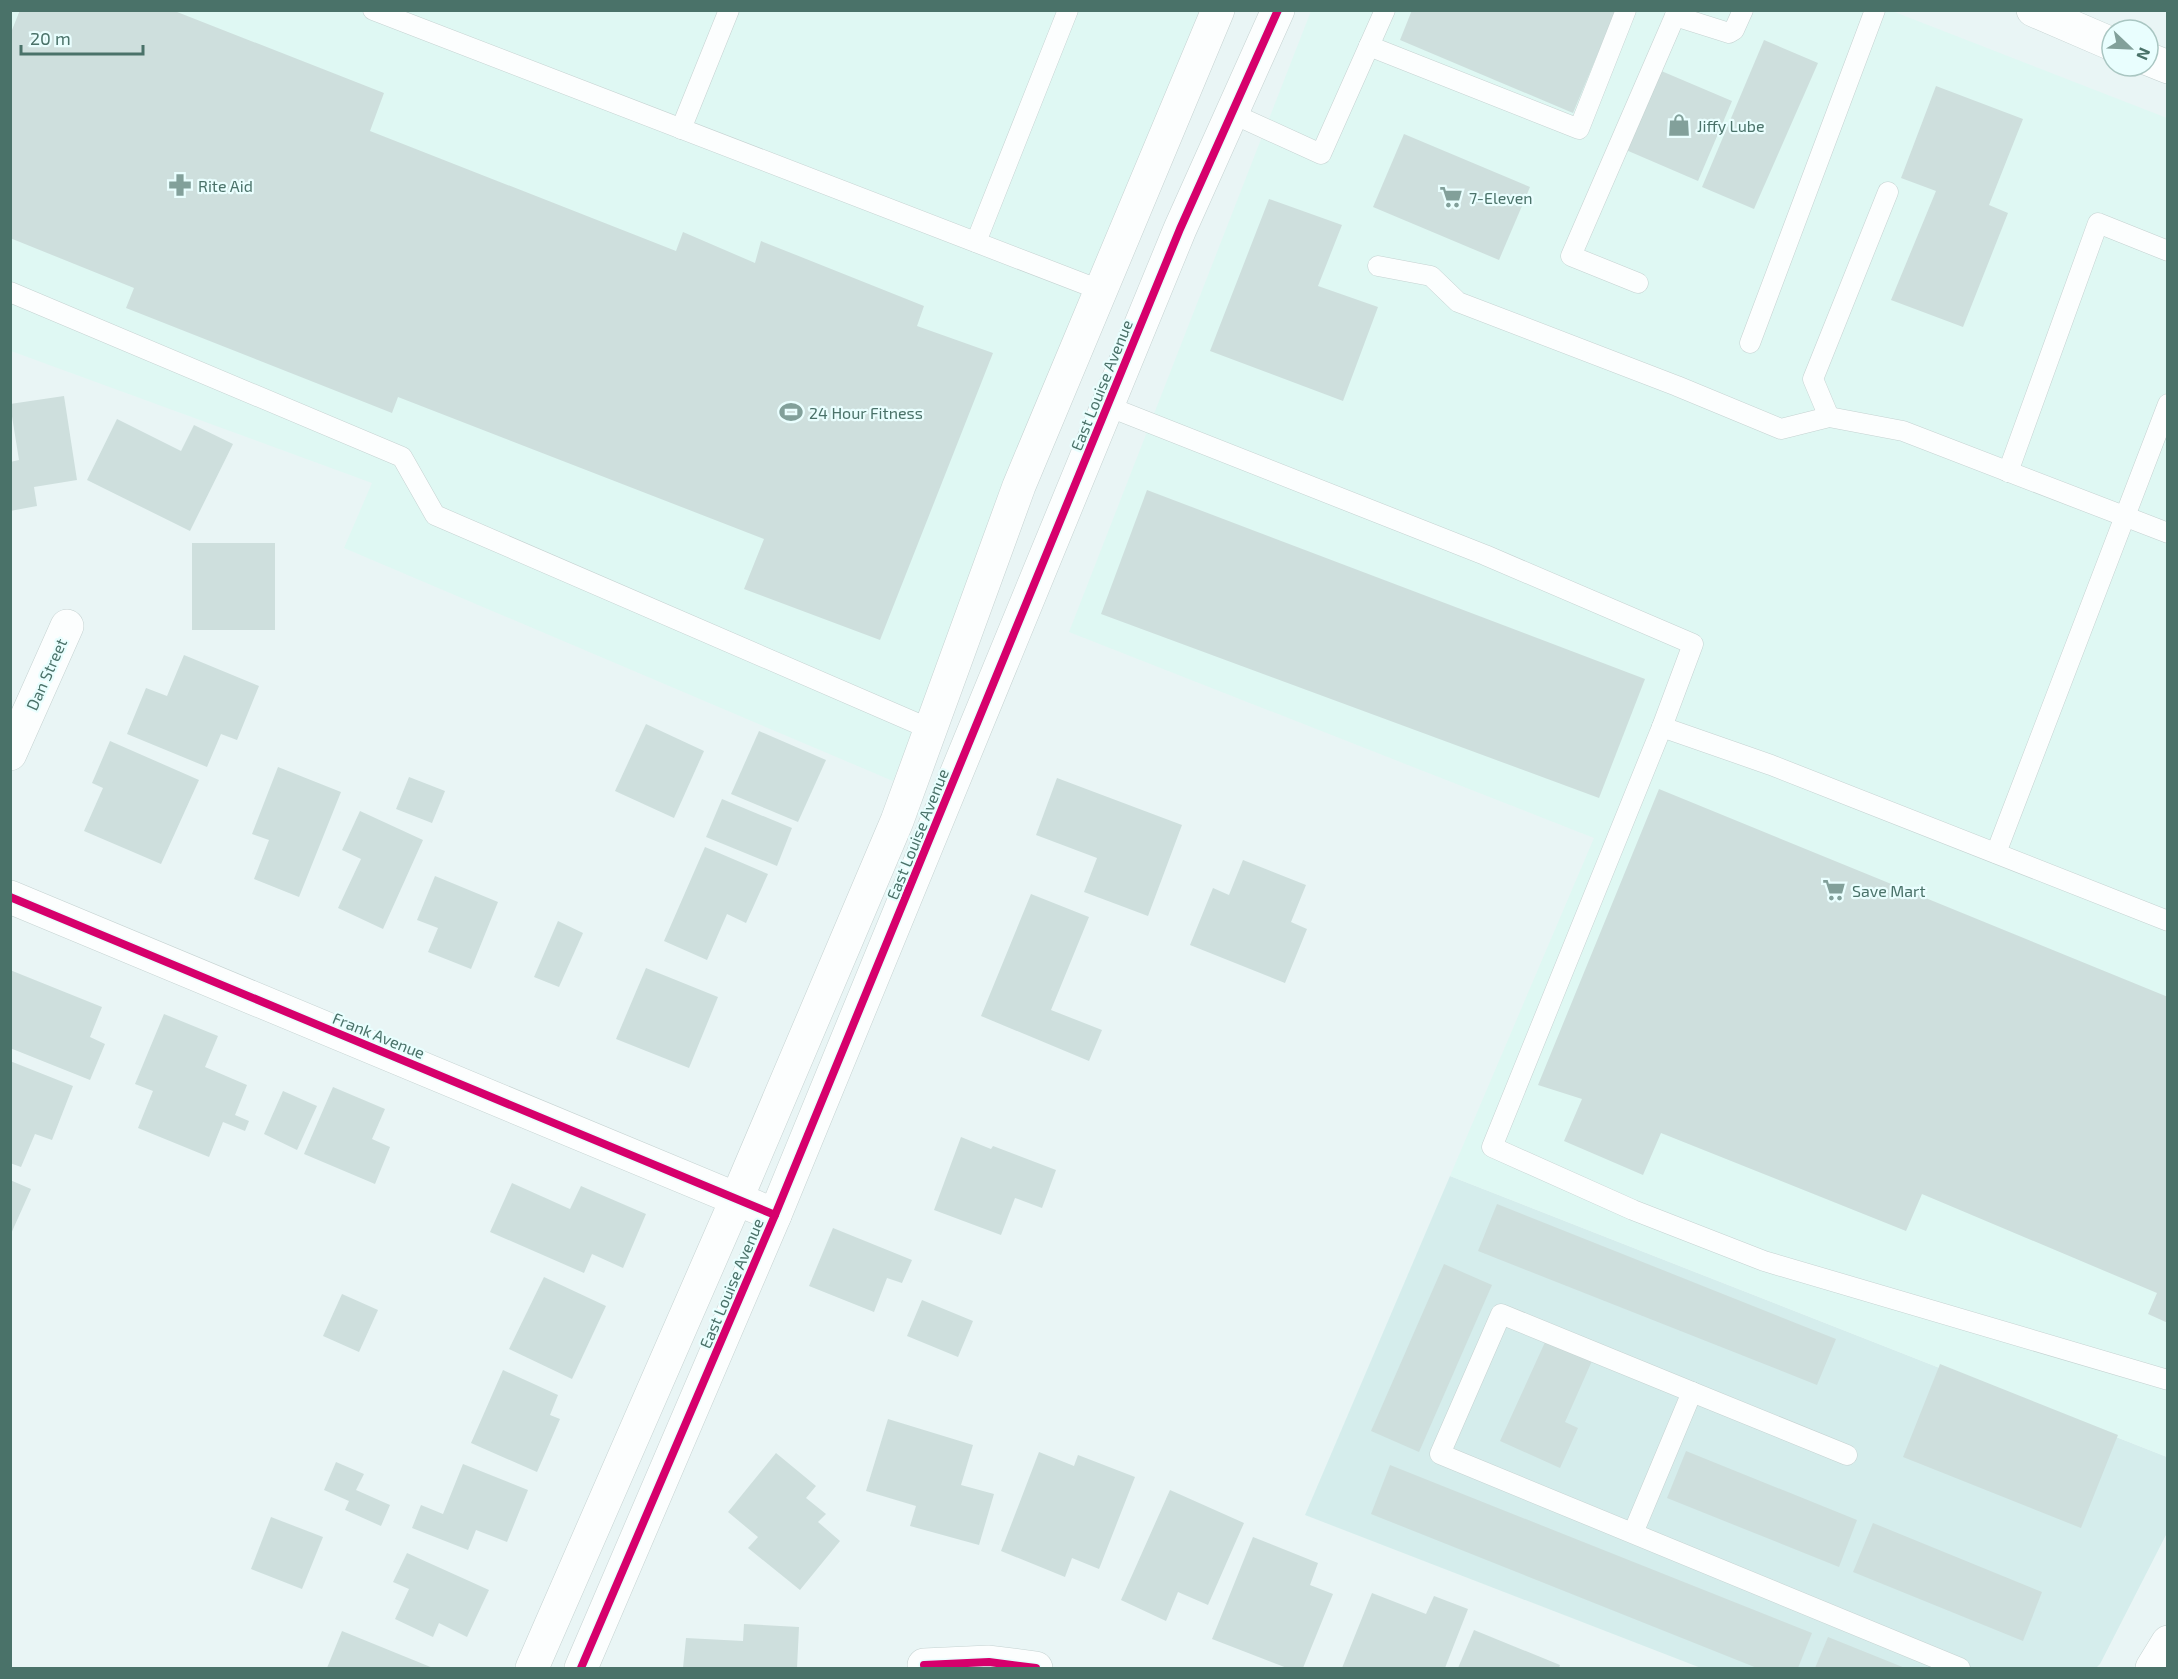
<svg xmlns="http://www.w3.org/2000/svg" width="2178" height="1679" font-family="'Exo 2',sans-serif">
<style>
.residential{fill:#d5edec}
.commercial{fill:#dff8f3}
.building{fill:#cedfdd}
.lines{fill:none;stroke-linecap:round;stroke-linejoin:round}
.service-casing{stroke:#c5d2d1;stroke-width:21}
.minor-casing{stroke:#c5d2d1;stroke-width:34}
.tertiary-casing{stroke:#c5d2d1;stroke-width:34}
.secondary-casing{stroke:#c5d2d1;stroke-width:34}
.service{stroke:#fcfefe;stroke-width:20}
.minor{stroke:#fcfefe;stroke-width:33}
.tertiary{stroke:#fcfefe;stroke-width:33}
.secondary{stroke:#fcfefe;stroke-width:33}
.cycleway-casing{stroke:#e9fefe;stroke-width:11}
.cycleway{stroke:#d6006c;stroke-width:8}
.labels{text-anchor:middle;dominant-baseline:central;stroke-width:4.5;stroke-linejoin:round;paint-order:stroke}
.poi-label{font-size:16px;fill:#4a7269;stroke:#e9fefe;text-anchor:start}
.street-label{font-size:16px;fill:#4a7269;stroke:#e9fefe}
</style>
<rect width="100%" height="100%" fill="#e9f5f5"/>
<path class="residential" d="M1450 1176 2167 1457V1533L2100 1664 2096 1668H1701L1305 1515Z"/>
<g class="commercial">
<path d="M10 11H1203L893 781 344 548 372 483 11 351Z"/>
<path d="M1311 11H1892L2167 118V1457L1450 1176 1594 838 1069 632Z"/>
</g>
<g class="building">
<path d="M20 10H172L384 93 370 131 676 251 683 232 755 263 761 241 924 306 917 326 993 353 880 640 744 589 764 539 398 397 392 413 126 308 134 288 10 238V35Z"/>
<path d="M1412 10H1616L1573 113 1400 40Z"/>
<path d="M1764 40 1818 63 1754 209 1702 187Z"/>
<path d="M1659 70 1732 101 1698 181 1626 150Z"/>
<path d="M1936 86 2023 119 1989 205 2008 213 1963 327 1891 300 1936 191 1901 178Z"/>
<path d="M1404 134 1530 187 1499 260 1373 207Z"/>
<path d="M1269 199 1342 225 1318 286 1378 307 1343 401 1210 351Z"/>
<path d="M64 396 77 480 34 487 37 506 10 511V462L19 460 10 404Z"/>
<path d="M117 419 181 451 194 425 233 444 190 531 87 480Z"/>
<path d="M1147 490 1645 679 1599 798 1101 614Z"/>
<rect x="192" y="543" width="83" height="87"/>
<path d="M184 655 259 686 237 740 221 734 207 767 127 734 146 688 167 696Z"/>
<path d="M646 724 704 751 674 818 615 791Z"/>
<path d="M759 731 826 760 798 822 731 794Z"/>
<path d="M110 741 199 780 161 864 84 831 103 788 92 783Z"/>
<path d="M278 767 341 792 299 897 254 879 269 840 252 834Z"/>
<path d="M409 777 445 791 432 823 396 809Z"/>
<path d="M1057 778 1182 825 1148 916 1084 892 1097 858 1036 835Z"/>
<path d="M1659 789 2168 997V1323L2148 1314 2157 1293 1922 1194 1906 1231 1661 1133 1643 1175 1564 1141 1582 1099 1538 1085Z"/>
<path d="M722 799 792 828 777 866 706 837Z"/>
<path d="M360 811 423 840 383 929 338 908 361 859 342 850Z"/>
<path d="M705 847 768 874 746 923 727 914 707 960 664 941Z"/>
<path d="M1243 860 1306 885 1291 922 1307 929 1285 983 1190 945 1213 888 1229 895Z"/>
<path d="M435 876 498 902 471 969 428 952 438 928 417 920Z"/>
<path d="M1031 894 1089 917 1051 1010 1102 1030 1089 1061 981 1016Z"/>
<path d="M558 921 583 933 559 987 534 977Z"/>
<path d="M646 968 718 997 689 1068 616 1039Z"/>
<path d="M10 970 102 1007 90 1037 105 1044 90 1080 10 1048Z"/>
<path d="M164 1014 218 1036 205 1067 247 1085 235 1115 249 1121 245 1131 223 1122 209 1157 138 1128 153 1091 135 1084Z"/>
<path d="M10 1061 73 1086 52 1140 35 1134 21 1167 10 1163Z"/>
<path d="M333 1087 385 1109 372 1139 390 1147 375 1184 304 1154Z"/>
<path d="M283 1091 317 1106 297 1150 264 1134Z"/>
<path d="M961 1137 991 1149 993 1146 1056 1170 1042 1208 1015 1198 1001 1235 934 1210Z"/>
<path d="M10 1180 31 1189 10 1236Z"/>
<path d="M512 1183 570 1209 581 1186 646 1214 623 1268 592 1254 584 1273 490 1232Z"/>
<path d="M1497 1204 1836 1339 1817 1385 1478 1251Z"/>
<path d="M833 1228 912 1260 902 1283 887 1278 874 1312 809 1286Z"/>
<path d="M1444 1264 1492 1285 1419 1452 1371 1431Z"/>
<path d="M544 1277 606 1306 572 1379 509 1349Z"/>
<path d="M342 1294 378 1310 359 1352 323 1336Z"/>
<path d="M922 1300 973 1321 958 1357 907 1336Z"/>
<path d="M1546 1340 1592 1361 1565 1422 1578 1428 1560 1468 1500 1441Z"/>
<path d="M1940 1364 2118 1435 2081 1528 1903 1457Z"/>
<path d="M503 1370 558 1395 550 1415 560 1419 537 1472 471 1443Z"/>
<path d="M888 1419 973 1445 961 1485 994 1494 979 1545 910 1526 916 1506 866 1491Z"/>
<path d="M1686 1451 1857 1520 1839 1567 1667 1498Z"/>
<path d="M1039 1452 1074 1466 1078 1455 1135 1477 1099 1569 1072 1558 1065 1577 1001 1551Z"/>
<path d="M776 1453 816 1486 806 1498 826 1514 818 1522 840 1541 800 1590 748 1548 758 1537 728 1512Z"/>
<path d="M336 1462 364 1474 356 1490 390 1505 381 1526 345 1510 349 1501 324 1490Z"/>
<path d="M463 1464 528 1490 507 1542 476 1530 468 1550 412 1528 421 1505 443 1514Z"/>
<path d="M1390 1465 1812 1633 1798 1668H1757L1371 1514Z"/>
<path d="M1170 1490 1244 1523 1208 1605 1178 1592 1166 1621 1121 1600Z"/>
<path d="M271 1517 323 1537 302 1589 251 1569Z"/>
<path d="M1873 1523 2042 1592 2023 1641 1853 1572Z"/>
<path d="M1253 1537 1318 1563 1310 1585 1333 1594 1303 1668H1287L1212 1639Z"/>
<path d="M407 1553 489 1590 467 1637 439 1623 433 1637 395 1619 409 1589 393 1582Z"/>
<path d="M1372 1593 1426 1614 1434 1596 1468 1609 1445 1668H1342Z"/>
<path d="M744 1624 799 1627 797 1668H683L686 1638 743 1641Z"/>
<path d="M1474 1630 1560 1665 1559 1668H1458Z"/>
<path d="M342 1631 433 1668H327Z"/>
<path d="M1828 1637 1905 1668H1815Z"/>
</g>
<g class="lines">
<g class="service-casing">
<g id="service">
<path d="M373 10 1100 290"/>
<path d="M1677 10 1675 16 1729 33 1734 30 1743 10"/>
<path d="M1369 46 1579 129 1626 10"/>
<path d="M1231 113 1321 154 1385 10"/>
<path d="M681 129 729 10"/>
<path d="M976 242 1068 10"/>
<path d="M1378 266 1431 276 1458 302 1677 386 1781 429 1829 417 1903 431 2168 533"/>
<path d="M1638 283 1571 256 1675 16"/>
<path d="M10 292 402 457 435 515 930 729"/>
<path d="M1750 343 1875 10"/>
<path d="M1107 406 1485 555 1693 644 1662 727 1771 765 2168 921"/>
<path d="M1829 417 1813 379 1888 192"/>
<path d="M2008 472 2098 223 2168 251"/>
<path d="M1662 727 1492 1147 1633 1210 1764 1261 2168 1380"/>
<path d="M1996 853 2168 404"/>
<path d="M1692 1392 1847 1455"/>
<path d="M1633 1533 1692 1392 1501 1314 1440 1454 1960 1668"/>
</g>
</g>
<g class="minor-casing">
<g id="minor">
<path d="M10 754 67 626"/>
<path d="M10 897 775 1215"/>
<path d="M924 1665 989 1662 1036 1668"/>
<path d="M2152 1668 2168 1642"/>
</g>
</g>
<g class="tertiary-casing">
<g id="tertiary">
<path d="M532 1668 737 1198 897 821 1019 486 1218 10"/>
<path d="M581 1668 775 1215 1180 229 1278 10"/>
</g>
</g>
<g class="secondary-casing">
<g id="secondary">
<path d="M2033 10 2112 44"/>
<path d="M2148 59 2168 67"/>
</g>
</g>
<use href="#service" class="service"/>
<use href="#minor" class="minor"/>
<use href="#tertiary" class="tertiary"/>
<use href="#secondary" class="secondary"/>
<g class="cycleway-casing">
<g id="cycleway">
<path d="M10 897 775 1215"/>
<path d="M924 1665 989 1662 1036 1668"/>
<path d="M581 1668 775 1215 1180 229 1278 10"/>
</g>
</g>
<use href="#cycleway" class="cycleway"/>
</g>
<defs>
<g id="shop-bare" transform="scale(1.8)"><path d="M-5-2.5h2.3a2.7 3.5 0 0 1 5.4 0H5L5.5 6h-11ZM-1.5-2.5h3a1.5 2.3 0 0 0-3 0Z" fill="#82a09a" stroke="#e9fefe" stroke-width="2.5" paint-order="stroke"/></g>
<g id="pharmacy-bare" transform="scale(1.8)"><path d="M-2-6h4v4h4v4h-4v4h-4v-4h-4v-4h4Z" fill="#82a09a" stroke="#e9fefe" stroke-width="2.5" paint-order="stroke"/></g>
<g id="supermarket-bare" transform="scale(1.8)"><path d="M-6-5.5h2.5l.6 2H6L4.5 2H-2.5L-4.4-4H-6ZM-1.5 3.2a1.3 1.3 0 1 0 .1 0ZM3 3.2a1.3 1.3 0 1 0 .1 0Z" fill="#82a09a" stroke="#e9fefe" stroke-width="2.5" paint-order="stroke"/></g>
<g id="stadium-bare" transform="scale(1.8)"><path d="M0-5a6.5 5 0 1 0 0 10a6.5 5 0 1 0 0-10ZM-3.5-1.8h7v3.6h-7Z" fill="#82a09a" stroke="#e9fefe" stroke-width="2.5" paint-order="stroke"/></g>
</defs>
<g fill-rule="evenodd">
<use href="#shop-bare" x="1679" y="125"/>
<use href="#pharmacy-bare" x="180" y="185"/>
<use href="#supermarket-bare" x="1451" y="197"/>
<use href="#stadium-bare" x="791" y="412"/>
<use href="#supermarket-bare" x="1834" y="890"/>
</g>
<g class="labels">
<g class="poi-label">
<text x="1697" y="125">Jiffy Lube</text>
<text x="198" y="185">Rite Aid</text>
<text x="1469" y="197">7-Eleven</text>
<text x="809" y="412">24 Hour Fitness</text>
<text x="1852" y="890">Save Mart</text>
</g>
<g class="street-label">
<text transform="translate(1101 385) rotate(-68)">East Louise Avenue</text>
<text transform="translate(46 674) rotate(-66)">Dan Street</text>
<text transform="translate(917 834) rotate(-68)">East Louise Avenue</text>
<text transform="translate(379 1035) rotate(22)">Frank Avenue</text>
<text transform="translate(731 1283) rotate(-67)">East Louise Avenue</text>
</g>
</g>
<rect width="2178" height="1679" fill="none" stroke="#4a7269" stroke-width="24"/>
<g transform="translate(2130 48) rotate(113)"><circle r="28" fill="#e9fefe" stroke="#a9c6c2" stroke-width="1.5"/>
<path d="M0-4.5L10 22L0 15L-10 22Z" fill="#82a09a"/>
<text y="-9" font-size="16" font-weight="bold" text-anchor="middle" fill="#4a7269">N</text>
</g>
<path d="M21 45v9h122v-9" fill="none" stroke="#4a7269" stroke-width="3"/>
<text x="30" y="45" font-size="18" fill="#4a7269" stroke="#e9fefe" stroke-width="4.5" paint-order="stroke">20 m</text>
</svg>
